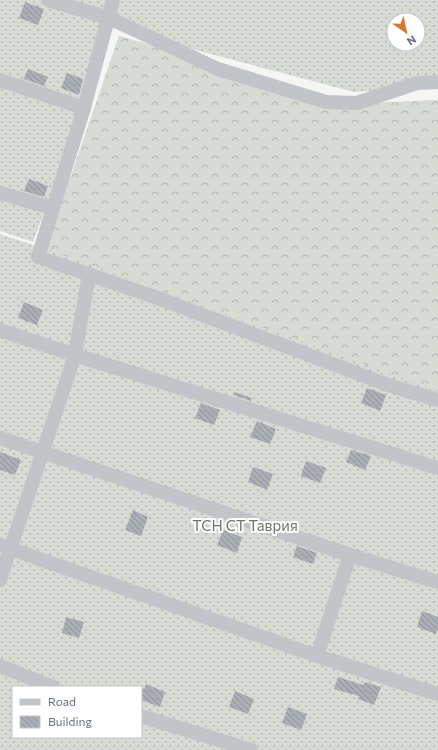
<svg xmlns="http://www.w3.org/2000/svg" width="438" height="750" font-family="Commissioner,sans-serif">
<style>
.grass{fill:url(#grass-dots);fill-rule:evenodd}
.forest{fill:url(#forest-crowns)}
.building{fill:url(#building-back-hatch)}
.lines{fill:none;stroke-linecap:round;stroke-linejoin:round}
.minor{stroke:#c1c4c8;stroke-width:14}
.labels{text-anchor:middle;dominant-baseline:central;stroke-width:4;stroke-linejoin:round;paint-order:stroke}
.park-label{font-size:15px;fill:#667966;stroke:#fff}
</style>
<defs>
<pattern id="grass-dots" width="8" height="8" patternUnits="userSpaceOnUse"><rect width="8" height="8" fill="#d6dcd4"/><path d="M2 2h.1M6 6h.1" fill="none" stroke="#b1b7b1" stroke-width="1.8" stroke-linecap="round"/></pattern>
<pattern id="forest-crowns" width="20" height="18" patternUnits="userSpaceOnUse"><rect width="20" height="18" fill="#d6dcd4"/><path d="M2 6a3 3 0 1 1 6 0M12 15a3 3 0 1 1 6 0" fill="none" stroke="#b1b7b1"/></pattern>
<pattern id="building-back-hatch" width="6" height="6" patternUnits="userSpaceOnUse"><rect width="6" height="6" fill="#aaafb6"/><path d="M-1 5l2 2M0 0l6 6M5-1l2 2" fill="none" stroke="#8e9399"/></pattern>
</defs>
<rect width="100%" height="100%" fill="#f5f6f3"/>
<g class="grass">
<path d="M0 0H438V87L354 92 113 28 33 242 0 231ZM394 20H418V44H394Z"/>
<path d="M119 36 356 104 438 100V750H0V234L46 249ZM13 687H141V737H13Z"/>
</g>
<path class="forest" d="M119 36 356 104 438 100V391L46 249Z"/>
<g class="building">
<path d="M25 2 44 9 38 25 19 18Z"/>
<path d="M28 69 48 77 44 86 24 79Z"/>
<path d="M67 73 83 79 79 95 61 88Z"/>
<path d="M29 179 48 186 44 197 24 191Z"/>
<path d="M24 302 43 310 37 325 18 318Z"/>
<path d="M367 388 386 395 380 411 361 403Z"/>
<path d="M234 392 252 398 251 401 233 395Z"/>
<path d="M201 403 220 410 214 425 195 418Z"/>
<path d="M257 421 276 429 270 444 250 437Z"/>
<path d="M351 450 371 456 365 470 346 462Z"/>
<path d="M0 452 21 460 15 475 0 470Z"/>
<path d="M306 461 326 468 320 483 301 476Z"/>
<path d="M253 467 273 474 267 490 248 482Z"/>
<path d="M133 510 148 517 141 536 125 530Z"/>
<path d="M223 530 242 537 237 553 217 545Z"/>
<path d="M297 546 317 553 313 564 293 557Z"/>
<path d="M422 611 438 617V628L436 634 417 627Z"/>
<path d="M66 617 84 622 79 638 62 633Z"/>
<path d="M338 677 363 685 365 682 381 687 374 705 358 699 359 696 334 689Z"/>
<path d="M146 684 165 692 160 707 141 700V688L144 689Z"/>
<path d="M235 691 254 699 248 714 229 707Z"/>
<path d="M288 707 307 714 301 730 282 723Z"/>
</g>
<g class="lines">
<g class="minor">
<path d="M48 0 109 18 218 69 326 102 357 103 417 83 438 82"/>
<path d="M113 0 84 108 38 257 155 297 388 385 438 400"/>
<path d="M0 80 84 108"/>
<path d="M0 193 52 208"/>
<path d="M0 330 75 355 438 468"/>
<path d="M0 438 350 555 438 582"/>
<path d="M0 545 317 656 438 694"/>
<path d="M0 580 75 355 89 274"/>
<path d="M317 656 350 555"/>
<path d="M0 666 53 687"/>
<path d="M141 716 251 750"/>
</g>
</g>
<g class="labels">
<g class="park-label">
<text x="245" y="525">ТСН СТ Таврия</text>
</g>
</g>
<rect x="12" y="686" width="130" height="52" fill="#ffffff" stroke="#c2c6cd"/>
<rect x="20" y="699" width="20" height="6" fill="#c1c4c8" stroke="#c2c6cd"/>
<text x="48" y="706" font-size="12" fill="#677082">Road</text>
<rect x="20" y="716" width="20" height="12" fill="url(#building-back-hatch)" stroke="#c2c6cd"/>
<text x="48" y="726" font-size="12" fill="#677082">Building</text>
<g transform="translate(406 32) rotate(146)"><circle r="19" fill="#ffffff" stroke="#c2c6cd"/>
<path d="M0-3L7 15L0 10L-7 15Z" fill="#d57c34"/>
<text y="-6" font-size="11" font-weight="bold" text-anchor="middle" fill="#677082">N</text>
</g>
</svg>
